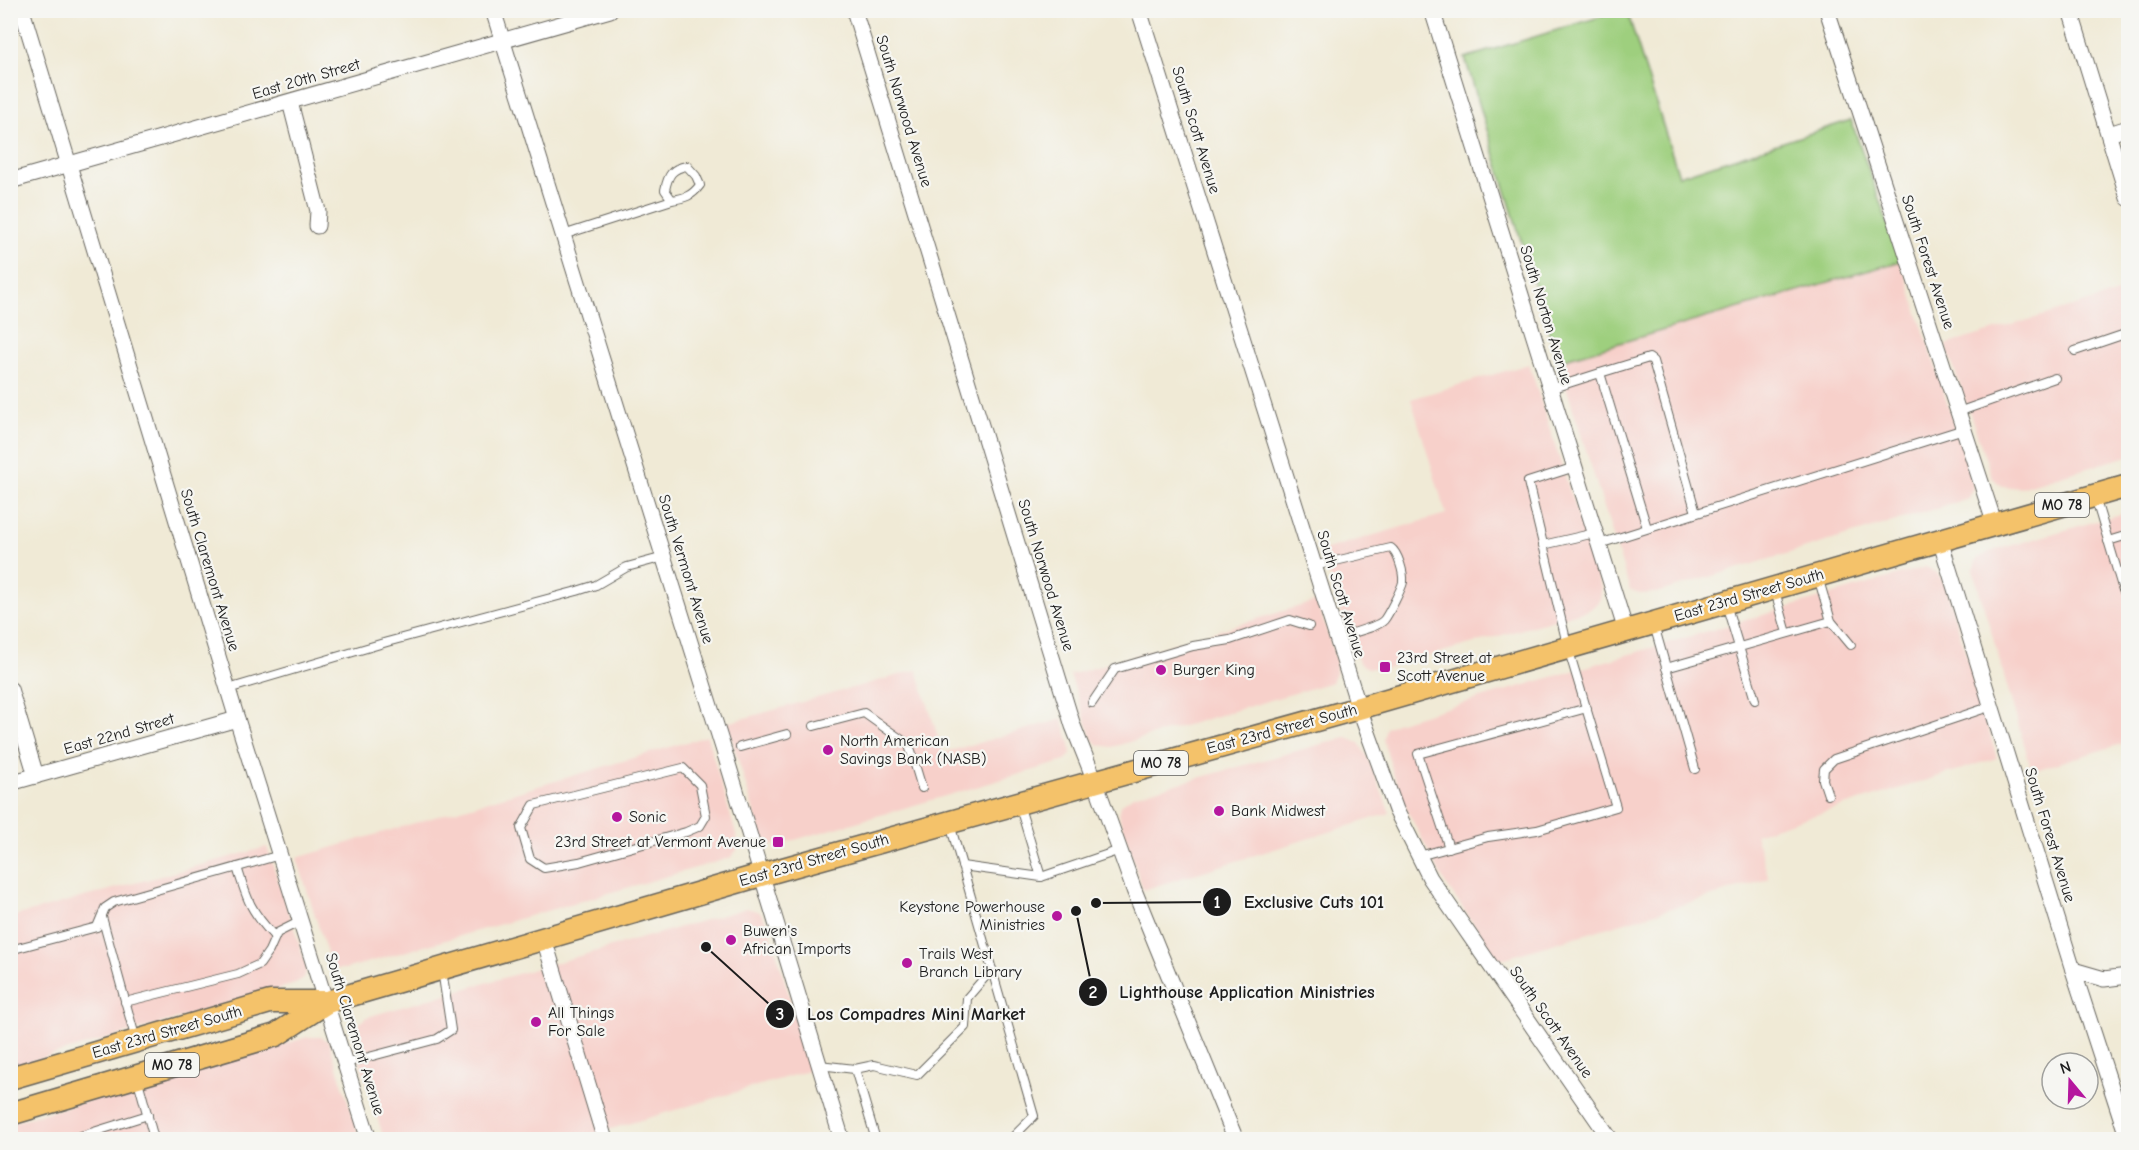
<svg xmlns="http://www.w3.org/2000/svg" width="2139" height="1150" font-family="'Comic Neue',sans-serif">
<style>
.built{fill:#f7d0ca}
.green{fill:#9ecf7e;stroke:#5d764d;stroke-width:1.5}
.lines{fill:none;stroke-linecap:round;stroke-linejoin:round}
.lane-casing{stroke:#66645d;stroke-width:10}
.street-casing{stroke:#66645d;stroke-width:17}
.primary-casing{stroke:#66645d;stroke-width:25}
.lane{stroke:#fff;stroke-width:8}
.street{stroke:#fff;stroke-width:15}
.primary{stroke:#f4c26a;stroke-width:22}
.poi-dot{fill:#b5179e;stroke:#f6f6f2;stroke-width:2}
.labels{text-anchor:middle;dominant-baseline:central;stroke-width:4.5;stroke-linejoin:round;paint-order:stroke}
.shield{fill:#f6f6f2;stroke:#5d5d5c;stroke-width:1.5}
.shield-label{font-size:15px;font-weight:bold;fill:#1c1c1c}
.street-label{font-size:16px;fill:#1c1c1c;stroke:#f6f6f2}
.poi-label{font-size:16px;fill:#1c1c1c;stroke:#f6f6f2;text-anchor:start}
.leader{fill:none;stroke:#1c1c1c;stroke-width:2}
.callout-dot{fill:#1c1c1c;stroke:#f6f6f2;stroke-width:2}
.mark-label{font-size:18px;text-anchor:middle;font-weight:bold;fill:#fff}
.callout-label{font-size:18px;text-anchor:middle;font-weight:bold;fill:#1c1c1c;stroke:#f6f6f2;stroke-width:4.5;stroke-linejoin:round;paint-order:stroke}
</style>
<rect width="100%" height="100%" fill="#f6f6f2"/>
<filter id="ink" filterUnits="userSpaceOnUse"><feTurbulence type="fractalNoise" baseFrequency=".0167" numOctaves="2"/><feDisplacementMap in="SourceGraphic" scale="12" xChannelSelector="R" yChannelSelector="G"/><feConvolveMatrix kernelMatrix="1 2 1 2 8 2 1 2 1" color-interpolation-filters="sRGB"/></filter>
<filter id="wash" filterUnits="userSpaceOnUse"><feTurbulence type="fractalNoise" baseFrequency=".008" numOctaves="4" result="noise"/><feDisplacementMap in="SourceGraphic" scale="24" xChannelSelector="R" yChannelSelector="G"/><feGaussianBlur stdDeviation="1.35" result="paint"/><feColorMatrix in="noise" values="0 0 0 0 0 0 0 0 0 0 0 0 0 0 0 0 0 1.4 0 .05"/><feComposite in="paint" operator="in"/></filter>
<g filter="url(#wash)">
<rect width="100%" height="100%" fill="#f0ead6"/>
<g class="built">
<path d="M1901 261 1970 473 1973 487 1969 499 1656 593 1640 594 1630 590 1558 361Z"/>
<path d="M2128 290V456L2020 488 2001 486 1992 477 1946 345Z"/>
<path d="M1529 364 1601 588 1600 601 1589 610 1383 669 1368 668 1359 663 1320 551 1446 514 1411 399Z"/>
<path d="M2128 512V742L2032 771 1973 570 1977 559 1989 552Z"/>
<path d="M1926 567 1936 572 1945 583 1997 758 1755 834 1769 879 1499 960 1445 883 1407 810 1393 773 1383 739 1386 728 1396 723Z"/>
<path d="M1317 601 1336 660V674L1332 682 1112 747 1099 745 1092 739 1070 675Z"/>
<path d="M917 670 943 753 1062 719 1070 744 1071 754 1065 761 781 844 769 845 762 839 727 723Z"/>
<path d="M707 736 736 834 737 850 730 858 345 969H336L330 963 297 858Z"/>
<path d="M1347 737 1359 743 1368 758 1390 813 1143 890 1118 813 1122 804 1133 796Z"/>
<path d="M267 847 307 968 304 978 292 985 11 1067V917Z"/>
<path d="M747 908 760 912 768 924 811 1070 577 1139H384L353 1039 356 1027 367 1017Z"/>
<path d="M308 1037H321L329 1042 360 1139 11 1140V1123Z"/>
</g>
<path class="green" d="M1619 11H1627L1679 176 1851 120 1901 261 1558 361 1465 58Z"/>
</g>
<g filter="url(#ink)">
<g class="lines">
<g class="lane-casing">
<g id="lane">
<path d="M563 235 672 200C685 198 692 196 700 185L696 176 687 166C672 168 668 175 665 190L672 200"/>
<path d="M2075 351 2128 333"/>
<path d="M1600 373 1649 358 1653 361 1696 513"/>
<path d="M1550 389 1600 373 1647 528"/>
<path d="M1958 412 2055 378"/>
<path d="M2095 497 2123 590 2128 596"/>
<path d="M2108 541 2128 535"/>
<path d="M1599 544 1964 429"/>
<path d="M1543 545 1595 533"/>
<path d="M1314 566 1391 548C1398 553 1404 573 1403 582 1402 588 1388 615 1384 620 1377 628 1347 634 1336 638"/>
<path d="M1818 577 1831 621 1851 645"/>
<path d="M1775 591 1787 633"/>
<path d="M1726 604 1755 700"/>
<path d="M1654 625 1695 769"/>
<path d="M1666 668 1831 621"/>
<path d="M228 689 387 642 577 591 596 585 627 567 664 557"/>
<path d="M1092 703 1115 669 1193 646 1230 640 1290 620 1309 626"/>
<path d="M814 726 864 713 909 745 922 788"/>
<path d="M740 747 787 734"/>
<path d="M683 768 700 785 706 816 700 826 686 832 579 862 544 868 530 859 521 828 534 805Z"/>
<path d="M1828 795 1823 780 1824 769 1834 759 1992 706"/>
<path d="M1019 804 1041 877 1120 850"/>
<path d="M950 824 1034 1116 1010 1140"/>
<path d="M1449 848 1418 754 1587 708"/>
<path d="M1419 856 1488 837 1537 830 1616 807 1568 648 1528 482 1575 467"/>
<path d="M962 866 1041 877"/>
<path d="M237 867C247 900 251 912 275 937"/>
<path d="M102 917 136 1040"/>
<path d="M10 950 97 927 105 908 114 902 280 855"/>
<path d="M125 1002 238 974 260 964 269 951 277 933 301 921"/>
<path d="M346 1063 437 1039 451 1030 442 970"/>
<path d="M819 1065 855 1069 876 1140"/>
<path d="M855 1069 874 1065 917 1075 965 1027 967 998 992 969"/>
<path d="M137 1077 153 1135V1140"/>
<path d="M68 1140 148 1115"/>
</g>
</g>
<g class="street-casing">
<g id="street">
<path d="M22 10 237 719 369 1140"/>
<path d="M493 10 724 751 842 1140"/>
<path d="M854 10 1073 726 1095 781 1134 890 1236 1140"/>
<path d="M1139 10 1359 708 1396 810 1430 878 1611 1140"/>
<path d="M1432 10 1626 631"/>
<path d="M1827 10 1995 525"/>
<path d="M2070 10 2128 198"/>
<path d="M290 102 318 211 317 226"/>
<path d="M2109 134 2128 128"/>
<path d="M10 181 610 10"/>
<path d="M1940 540 2073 970 2128 1139"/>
<path d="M10 689 36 776"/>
<path d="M10 783 237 719"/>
<path d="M544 939 605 1140"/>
<path d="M2073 970 2104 979 2128 976"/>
</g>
</g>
<g class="primary-casing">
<g id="primary">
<path d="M10 1078 270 1002H327L761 875 1359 708 2128 486"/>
<path d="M10 1114 276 1035 327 1002"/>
</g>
</g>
<use href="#lane" class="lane"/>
<use href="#street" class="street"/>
<use href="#primary" class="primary"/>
</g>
</g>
<g class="poi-dot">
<rect x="1379" y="661" width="12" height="12" rx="3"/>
<circle cx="1161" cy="670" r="6"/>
<circle cx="828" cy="750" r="6"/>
<circle cx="1219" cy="811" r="6"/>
<circle cx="617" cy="817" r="6"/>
<rect x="772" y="836" width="12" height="12" rx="3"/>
<circle cx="1057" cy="916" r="6"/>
<circle cx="731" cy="940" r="6"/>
<circle cx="907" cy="963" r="6"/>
<circle cx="536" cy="1022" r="6"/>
</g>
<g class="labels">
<g class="shield">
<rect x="2035" y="493" width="54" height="24" rx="4.5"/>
<rect x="1134" y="751" width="54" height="24" rx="4.5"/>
<rect x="145" y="1053" width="54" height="24" rx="4.5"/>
</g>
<g class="shield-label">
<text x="2062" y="505">MO 78</text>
<text x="1161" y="763">MO 78</text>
<text x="172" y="1065">MO 78</text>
</g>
<g class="street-label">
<text transform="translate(306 79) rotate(-16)">East 20th Street</text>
<text transform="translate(904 111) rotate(73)">South Norwood Avenue</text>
<text transform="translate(1196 130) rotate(73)">South Scott Avenue</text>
<text transform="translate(1928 262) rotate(72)">South Forest Avenue</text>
<text transform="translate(1546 315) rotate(73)">South Norton Avenue</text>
<text transform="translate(686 569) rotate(73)">South Vermont Avenue</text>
<text transform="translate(210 570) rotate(73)">South Claremont Avenue</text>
<text transform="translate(1046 575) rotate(73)">South Norwood Avenue</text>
<text transform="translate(1341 594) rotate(73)">South Scott Avenue</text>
<text transform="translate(1749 595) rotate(-16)">East 23rd Street South</text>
<text transform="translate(1282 729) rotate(-15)">East 23rd Street South</text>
<text transform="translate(119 734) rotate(-16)">East 22nd Street</text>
<text transform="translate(2050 835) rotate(73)">South Forest Avenue</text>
<text transform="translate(814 860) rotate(-16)">East 23rd Street South</text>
<text transform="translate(1551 1022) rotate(55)">South Scott Avenue</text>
<text transform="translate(167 1032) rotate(-16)">East 23rd Street South</text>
<text transform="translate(355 1034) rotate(73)">South Claremont Avenue</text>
</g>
<g class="poi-label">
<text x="1397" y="658">23rd Street at<tspan x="1397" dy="18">Scott Avenue</tspan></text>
<text x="1173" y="670">Burger King</text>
<text x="840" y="741">North American<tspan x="840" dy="18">Savings Bank (NASB)</tspan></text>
<text x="1231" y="811">Bank Midwest</text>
<text x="629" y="817">Sonic</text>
<text x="766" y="842" text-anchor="end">23rd Street at Vermont Avenue</text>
<text x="1045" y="907" text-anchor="end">Keystone Powerhouse<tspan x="1045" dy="18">Ministries</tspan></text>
<text x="743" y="931">Buwen's<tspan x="743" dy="18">African Imports</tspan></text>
<text x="919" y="954">Trails West<tspan x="919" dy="18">Branch Library</tspan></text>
<text x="548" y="1013">All Things<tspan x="548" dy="18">For Sale</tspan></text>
</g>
</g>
<path class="leader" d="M1096 903L1217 902M1076 911L1093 992M706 947L780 1014"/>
<g class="callout-dot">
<circle cx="1096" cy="903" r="6"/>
<circle cx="1076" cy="911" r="6"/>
<circle cx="706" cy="947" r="6"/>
<circle cx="1217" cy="902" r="15"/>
<circle cx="1093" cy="992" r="15"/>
<circle cx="780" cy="1014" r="15"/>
</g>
<g class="mark-label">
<text x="1217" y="908">1</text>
<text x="1093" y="998">2</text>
<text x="780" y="1020">3</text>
</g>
<g class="callout-label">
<text x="1314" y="908">Exclusive Cuts 101</text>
<text x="1247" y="998">Lighthouse Application Ministries</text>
<text x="916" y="1020">Los Compadres Mini Market</text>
</g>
<rect width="2139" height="1150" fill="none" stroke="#f6f6f2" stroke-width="36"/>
<g transform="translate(2070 1081) rotate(341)"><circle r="28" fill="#f6f6f2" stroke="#9f9f9c" stroke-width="1.5"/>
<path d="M0-4.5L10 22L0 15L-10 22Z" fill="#b5179e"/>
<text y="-9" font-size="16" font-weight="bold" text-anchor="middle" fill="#1c1c1c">N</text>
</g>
</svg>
